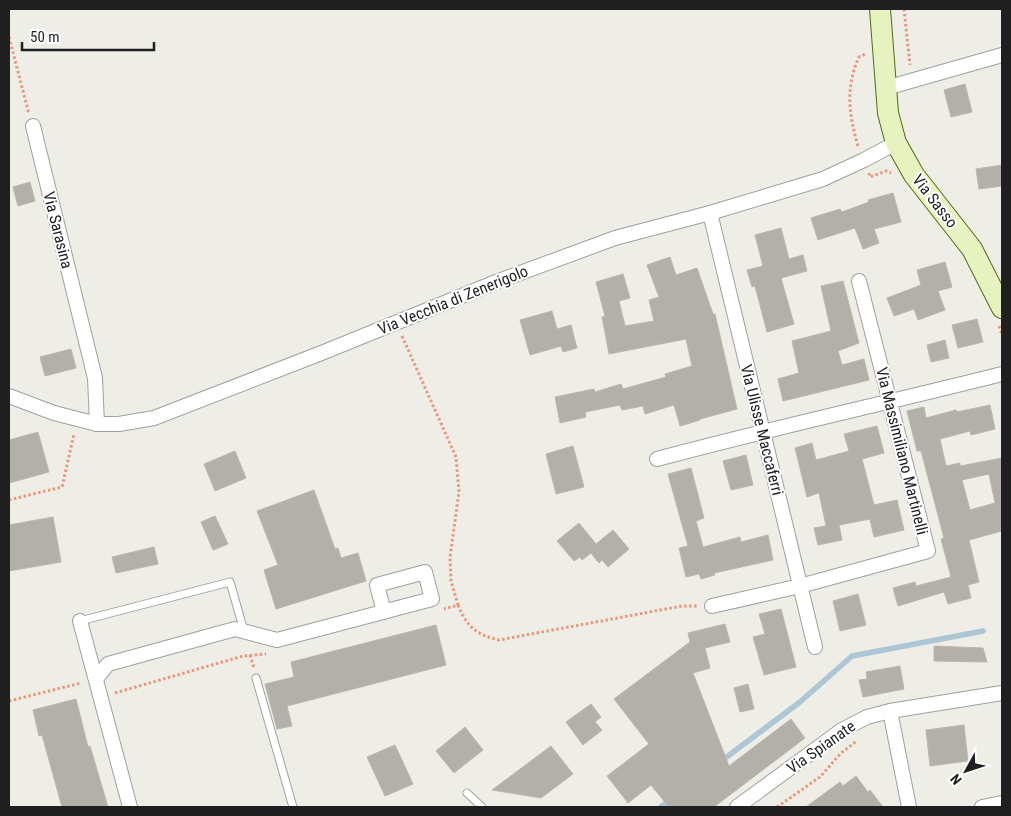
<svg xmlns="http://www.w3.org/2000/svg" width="1011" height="816" font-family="'Roboto Condensed',sans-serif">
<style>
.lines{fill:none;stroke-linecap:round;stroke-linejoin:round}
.stream{stroke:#acc6d6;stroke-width:5.5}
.building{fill:#b3afa9;stroke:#beb6aa;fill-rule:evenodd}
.lane-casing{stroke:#a0a0a0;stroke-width:9}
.street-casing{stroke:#a0a0a0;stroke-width:16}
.secondary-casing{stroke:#526913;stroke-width:22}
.path{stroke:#e8997d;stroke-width:3;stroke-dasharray:2.5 2.5;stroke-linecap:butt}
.lane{stroke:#fff;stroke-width:7}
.street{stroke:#fff;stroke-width:14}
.secondary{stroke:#e7f2c1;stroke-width:20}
.labels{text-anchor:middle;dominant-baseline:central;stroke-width:4;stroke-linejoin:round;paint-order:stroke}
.street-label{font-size:16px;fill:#1f1f1f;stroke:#fff}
</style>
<rect width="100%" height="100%" fill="#eeede6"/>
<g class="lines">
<g class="stream">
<path d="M720 762 800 702 852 656 983 631"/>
<path d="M661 807 671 799"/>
</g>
</g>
<g class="building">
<path d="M965 84 972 112 951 117 944 90Z"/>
<path d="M1002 165V186L979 189 976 169Z"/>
<path d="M30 182 35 201 18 206 13 187Z"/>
<path d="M893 193 901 222 874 229 879 243 863 249 855 228 818 240 811 218 840 209 842 212 869 202 868 200Z"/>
<path d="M781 228 789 259 803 255 807 271 781 278 794 324 767 332 755 286 752 287 747 270 763 266 755 235Z"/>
<path d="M670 257 676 275 697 268 713 314H715L737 409 700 419V420L680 426 674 405 645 414 643 406 622 410 620 405 585 412 586 417 560 423 555 397 594 389 595 392 621 384 623 389 666 377 665 374 692 366 686 339 609 354 602 317 605 316 596 282 623 274 630 298 619 301 625 326 654 321 649 300 659 297 647 265Z"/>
<path d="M945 262 952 287 938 291 945 310 918 320 914 309 894 316 887 298 921 285 917 270Z"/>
<path d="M843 281 859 343 838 351 842 365 864 359 869 380 783 401 778 379 799 373 792 341 831 331 821 286Z"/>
<path d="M552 311 557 329 571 325 577 348 563 352 561 346 530 355 520 320Z"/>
<path d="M977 319 983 342 958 348 952 325Z"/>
<path d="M945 340 949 358 931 362 927 345Z"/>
<path d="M71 349 76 368 45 376 40 357Z"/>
<path d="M990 405 995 429 971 435 970 431 940 439 946 466 960 463V466L1002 458V531L969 540 979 582 968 585 971 598 948 604 944 592 898 606 893 588 915 582 916 586 951 577 941 539 944 538 921 451H917L907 411 924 407 926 418 956 410 957 412ZM989 474 995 503 970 510 962 480Z"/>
<path d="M877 426 884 453 862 459 874 505 897 500 904 530 874 537 870 519 839 525 842 540 818 545 814 528 826 526 819 493 807 497 795 448 812 443 816 460 849 451 844 434Z"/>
<path d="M38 432 49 472 9 483V440Z"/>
<path d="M573 446 584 487 556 494 546 454Z"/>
<path d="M235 451 246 478 215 491 204 464Z"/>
<path d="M746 455 753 485 731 490 723 461Z"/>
<path d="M691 468 704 518 696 521 703 547 740 537 741 542 768 535 773 560 714 573 715 575 701 579 699 574 686 577 679 548 688 546 668 474Z"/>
<path d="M314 490 335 549 338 548 341 558 358 553 366 581 276 609 264 570 278 565 257 511Z"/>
<path d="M215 516 228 544 213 550 201 522Z"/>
<path d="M53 517 61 562 9 571V525Z"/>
<path d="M579 523 596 544 613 530 629 549 608 567 602 560 599 563 591 553 582 560 580 557 574 561 557 541Z"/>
<path d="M154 547 158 564 116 573 112 557Z"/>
<path d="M858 594 866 625 840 631 833 601Z"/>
<path d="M781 609 796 667 764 675 753 637 765 634 759 614Z"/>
<path d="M725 624 730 642 705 648 710 668 693 673 729 766 791 719 805 738 714 807H669L651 785 628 803 607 776 649 744 614 699 690 642 688 633Z"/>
<path d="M436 625 446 665 287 706 292 726 277 729 265 684 294 677 291 662Z"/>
<path d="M934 646 983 648 987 662 934 661Z"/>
<path d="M900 666 904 689 863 697 859 680 867 679 866 672Z"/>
<path d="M748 684 754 709 740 712 734 688Z"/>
<path d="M76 699 88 747 90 746 108 807H62L42 735 39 736 33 710Z"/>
<path d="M591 704 601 717 595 722 602 730 583 745 566 722Z"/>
<path d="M964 725 968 761 930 766 926 730Z"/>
<path d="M465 727 483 750 454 773 436 751Z"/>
<path d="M395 745 413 784 385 796 367 757Z"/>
<path d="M551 746 573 774 541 798 492 790Z"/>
<path d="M856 776 868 792 870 790 883 807H806L840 782 843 786Z"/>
</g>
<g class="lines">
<g class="lane-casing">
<g id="lane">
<path d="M80 621 230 582 244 631"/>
<path d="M256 678 293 807"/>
<path d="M467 793 482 807"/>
</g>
</g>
<g class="street-casing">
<g id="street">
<path d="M886 88 1002 55"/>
<path d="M33 126 95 378 97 424"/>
<path d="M710 213 815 647"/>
<path d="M9 396 54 413 97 424H119L154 418 324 352 496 282 615 238 710 213 823 179 864 160 896 143"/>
<path d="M657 459C772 428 887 403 1002 374"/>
<path d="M712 606 800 586 928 551 859 281"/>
<path d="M80 621 130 807"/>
<path d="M96 679 108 664 235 629 277 640 432 599 425 572 377 585 384 612"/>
<path d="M890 711 909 807"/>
<path d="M737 807 842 730 867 717 890 711 1002 693"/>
<path d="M982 807 1002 803"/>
</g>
</g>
<g class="secondary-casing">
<path id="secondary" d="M880 9 888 113 896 143 914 175 972 249 1002 308"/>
</g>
<g class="path">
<path d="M904 9 910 65"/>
<path d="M9 37 29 114"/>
<path d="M858 146C849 115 845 88 859 57L866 54"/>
<path d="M869 173 870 177 886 171 891 173"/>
<path d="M999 326 1002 335"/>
<path d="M402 336 456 457 459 492 450 557 451 581 458 605 444 609"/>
<path d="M9 500 62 487 74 434"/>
<path d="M458 605C467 627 477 635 499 640L682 606H698"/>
<path d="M250 655 254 668"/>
<path d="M115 693 243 656 266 654"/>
<path d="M9 701 81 683"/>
<path d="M777 807 820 777 841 753 857 741"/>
</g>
<use href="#lane" class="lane"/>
<use href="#street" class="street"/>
<use href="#secondary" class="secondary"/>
</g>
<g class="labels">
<g class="street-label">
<text transform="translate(935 201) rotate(52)">Via Sasso</text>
<text transform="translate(58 230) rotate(76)">Via Sarasina</text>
<text transform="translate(453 300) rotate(-22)">Via Vecchia di Zenerigolo</text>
<text transform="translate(762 430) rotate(76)">Via Ulisse Maccaferri</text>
<text transform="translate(902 451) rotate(76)">Via Massimiliano Martinelli</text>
<text transform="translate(821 747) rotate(-35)">Via Spianate</text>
</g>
</g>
<rect width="1011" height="816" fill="none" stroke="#1f1f1f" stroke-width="20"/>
<g transform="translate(966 771) rotate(230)" stroke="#ffffff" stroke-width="4" paint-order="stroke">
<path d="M0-4L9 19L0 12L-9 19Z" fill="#1f1f1f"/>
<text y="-8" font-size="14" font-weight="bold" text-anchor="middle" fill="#1f1f1f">N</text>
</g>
<path d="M22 42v8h132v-8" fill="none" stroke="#1f1f1f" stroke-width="2.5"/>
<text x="30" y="42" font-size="15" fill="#1f1f1f" stroke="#ffffff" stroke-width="4" paint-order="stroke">50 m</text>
</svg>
